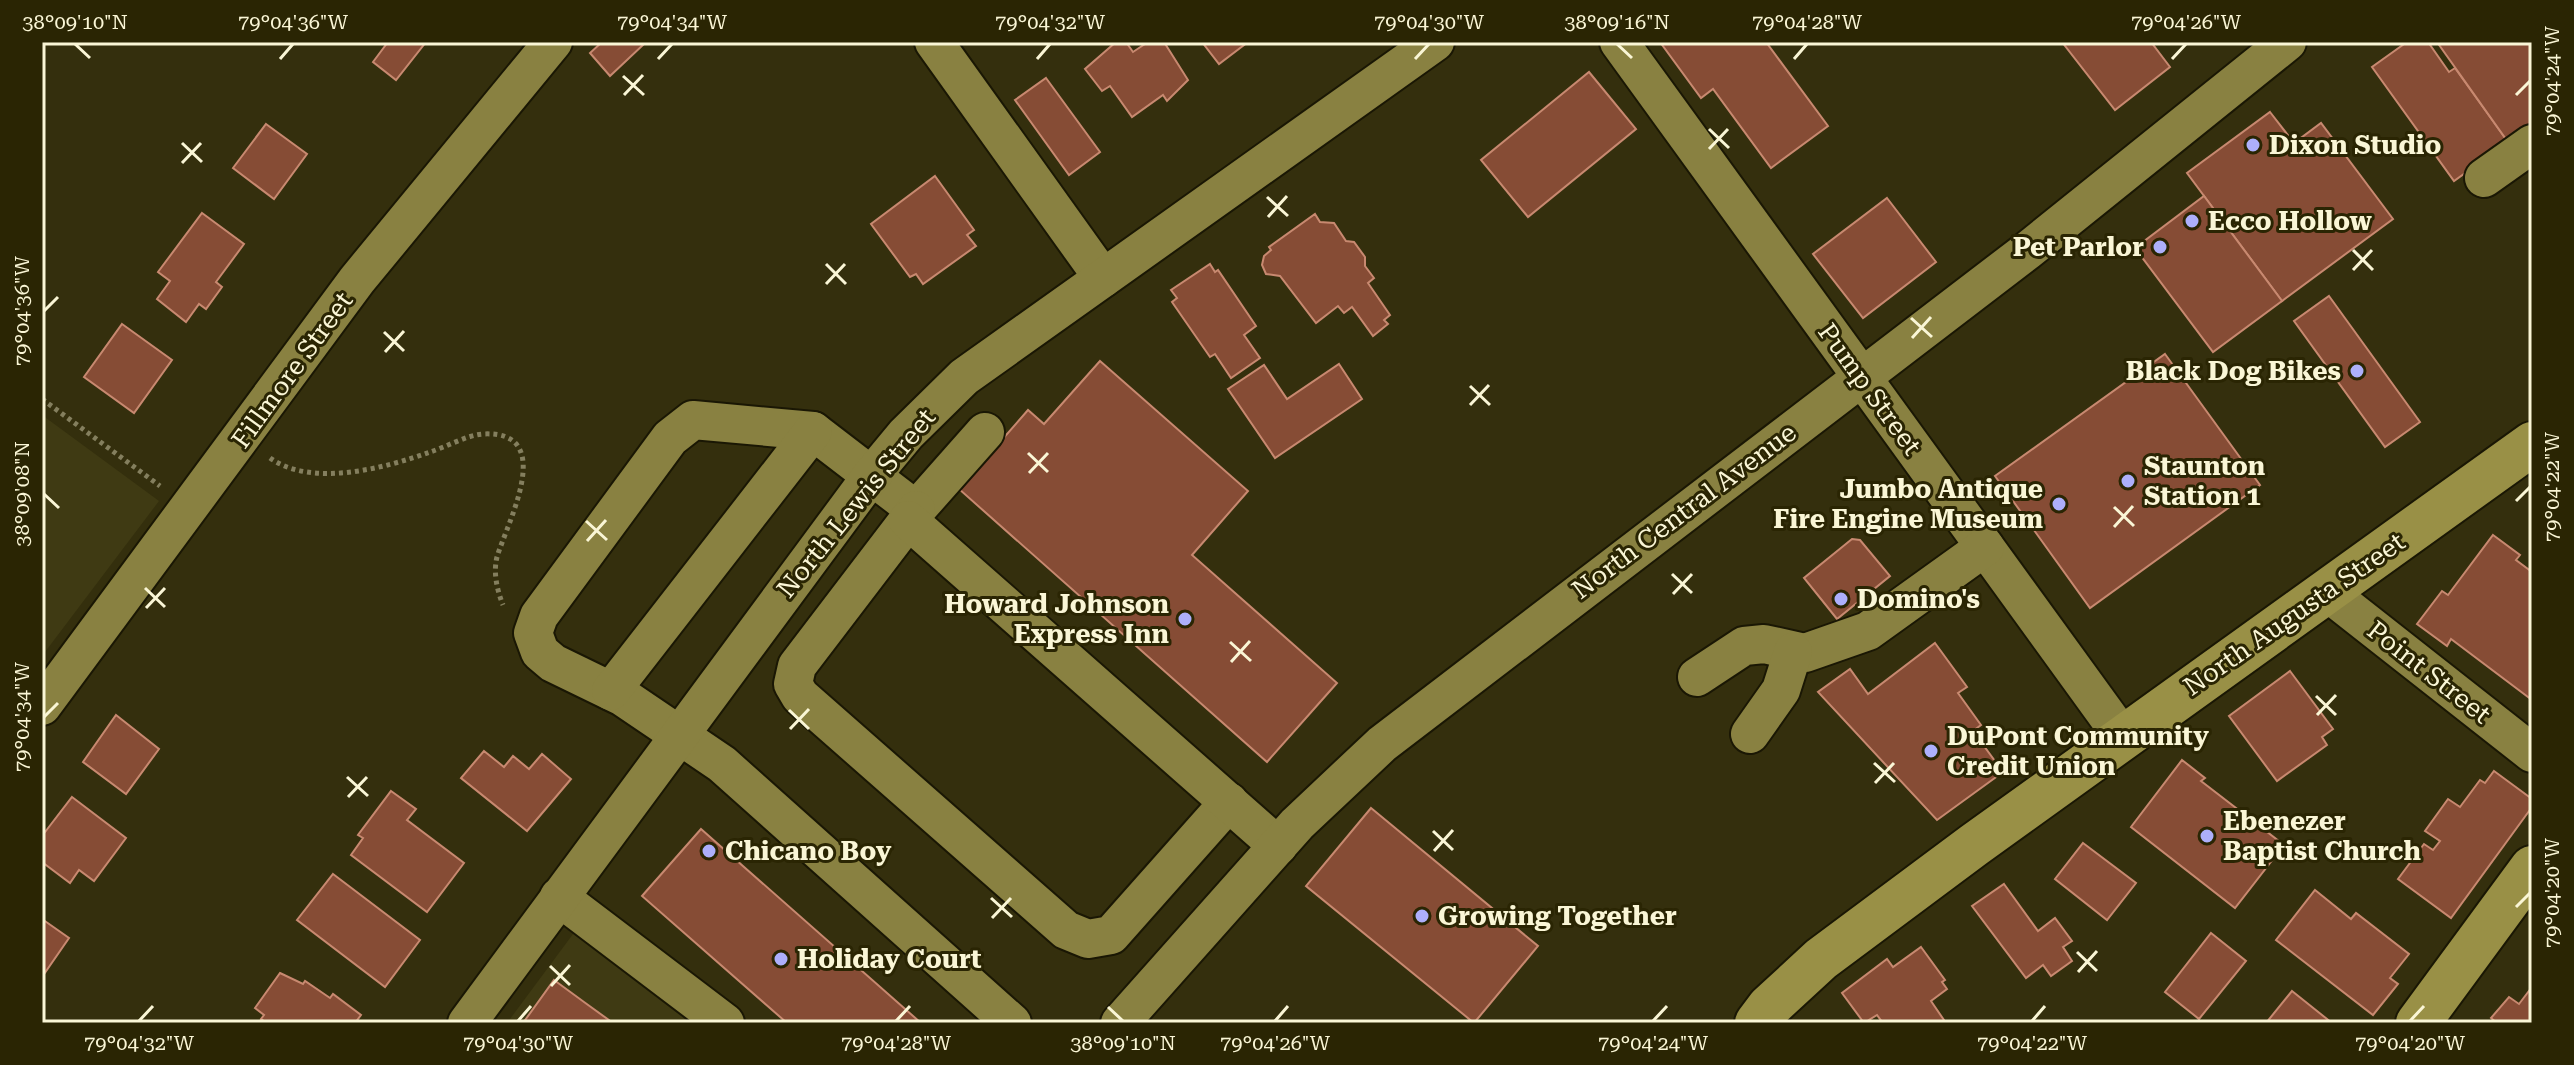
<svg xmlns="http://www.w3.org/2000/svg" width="2574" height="1065" font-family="'Roboto Serif',serif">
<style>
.built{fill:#3f3a13}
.building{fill:#864c35;stroke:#c88970;stroke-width:2}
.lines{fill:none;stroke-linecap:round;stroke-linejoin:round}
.minor-casing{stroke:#1a1704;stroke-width:42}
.major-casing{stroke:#1a1704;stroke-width:48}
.path{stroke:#847f5e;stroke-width:5;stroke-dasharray:4 4;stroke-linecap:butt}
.minor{stroke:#898141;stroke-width:38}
.major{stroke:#999046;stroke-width:44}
.ticks{fill:none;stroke:#faf6d6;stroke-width:3}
.poi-dot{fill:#adaffb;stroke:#2a2503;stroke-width:3}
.labels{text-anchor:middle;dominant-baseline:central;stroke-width:6;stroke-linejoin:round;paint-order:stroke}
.poi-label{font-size:26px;font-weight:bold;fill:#faf6d6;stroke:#2a2503;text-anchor:start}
.street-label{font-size:26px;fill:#faf6d6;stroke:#2a2503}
.neatline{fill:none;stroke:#faf6d6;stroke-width:3}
.ticks-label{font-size:20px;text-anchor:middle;fill:#faf6d6}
</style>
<rect width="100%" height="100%" fill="#342f0d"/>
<g class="built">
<path d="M42 415 159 501 42 656Z"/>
<path d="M576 930 700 1023H507Z"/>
</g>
<g class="building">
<path d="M388 42H426L396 80 373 62Z"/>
<path d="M602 42H642L644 44 610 76 590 53Z"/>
<path d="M1116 42H1126L1133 52 1148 42H1164L1188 80 1167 101 1163 95 1132 117 1110 86 1102 91 1085 69Z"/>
<path d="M1202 42H1248L1219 64Z"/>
<path d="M1660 42H1766L1828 126 1771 168 1713 89 1701 98Z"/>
<path d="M2062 42H2151L2170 67 2115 110Z"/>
<path d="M2407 42H2428L2449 72 2455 68 2508 142 2454 181 2372 67Z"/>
<path d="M2437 42H2532V125L2508 142Z"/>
<path d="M1589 72 1636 129 1528 217 1481 160Z"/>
<path d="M1046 78 1100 152 1069 175 1015 100Z"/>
<path d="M2270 112 2294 143 2321 123 2393 219 2282 301 2187 173Z"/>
<path d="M266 124 307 154 274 199 233 168Z"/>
<path d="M935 176 974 230 967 235 976 246 923 284 916 274 910 277 871 224Z"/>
<path d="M2204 196 2282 301 2213 352 2135 248Z"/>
<path d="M1887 198 1936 262 1863 318 1813 254Z"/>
<path d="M202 213 244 244 216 282 222 287 206 309 199 304 186 322 157 299 170 281 158 272Z"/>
<path d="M1315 214 1320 222 1334 223 1346 241 1354 242 1365 257V266L1374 278 1368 283 1390 315 1384 320 1388 324 1373 336 1352 307 1344 313 1338 306 1316 323 1280 276 1266 274 1262 265 1264 256 1271 250 1269 247Z"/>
<path d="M1210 264 1215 272 1218 270 1256 326 1244 335 1260 358 1231 378 1215 354 1210 357 1172 302 1177 298 1171 290Z"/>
<path d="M2329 296 2420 422 2385 447 2294 321Z"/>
<path d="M122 324 172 360 134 413 84 377Z"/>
<path d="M2165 354 2260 485 2090 608 1995 476Z"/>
<path d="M1100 361 1248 491 1192 555 1337 683 1267 762 959 489 1028 410 1044 424Z"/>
<path d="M1339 364 1362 399 1275 458 1228 389 1264 365 1287 399Z"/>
<path d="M2493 535 2520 555 2516 560 2532 572V700L2451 639 2447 646 2417 624 2442 591 2448 595Z"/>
<path d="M1852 539 1860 540 1890 576 1837 619 1804 578Z"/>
<path d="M1935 643 1967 687 1958 693 1981 725 1973 731 2003 772 1937 820 1818 692 1850 669 1868 694Z"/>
<path d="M2290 671 2333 729 2322 737 2327 745 2277 781 2229 716Z"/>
<path d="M116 715 159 749 126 794 83 762Z"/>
<path d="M484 751 504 767 513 756 529 769 542 754 571 779 527 831 461 778Z"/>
<path d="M2182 760 2205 778 2201 781 2284 845 2235 908 2131 827Z"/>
<path d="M2494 771 2532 799V807L2451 918 2398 879 2424 844 2433 850 2440 841 2425 831 2448 799 2460 807 2480 780 2485 783Z"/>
<path d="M391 791 416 809 407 820 464 863 427 912 351 855 363 838 358 835Z"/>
<path d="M72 797 126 838 94 881 79 870 70 883 42 862V836Z"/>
<path d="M1371 808 1538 946 1474 1023 1306 886Z"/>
<path d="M701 829 921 1023H787L642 896Z"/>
<path d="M2083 843 2136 883 2107 920 2055 879Z"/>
<path d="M333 874 420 940 385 987 297 920Z"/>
<path d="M2004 884 2038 931 2055 918 2072 941 2063 947 2072 961 2051 976 2043 965 2026 978 1972 906Z"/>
<path d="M2315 890 2351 919 2356 913 2409 954 2390 978 2398 984 2373 1015 2276 940Z"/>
<path d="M42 919 69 938 42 977Z"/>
<path d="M2211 933 2246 961 2199 1019 2165 992Z"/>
<path d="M1921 947 1945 980 1942 982 1947 989 1931 1001 1946 1023H1883L1877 1015 1864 1023 1842 993 1887 959 1893 967Z"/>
<path d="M280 973 303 984 305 981 330 998 333 994 361 1015 355 1023H267L261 1019 264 1015 255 1008Z"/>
<path d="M554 980 584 1002 613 1023H523Z"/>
<path d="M2532 987V1023H2497L2491 1018 2509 997 2519 1004Z"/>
<path d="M2292 991 2332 1023H2266Z"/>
</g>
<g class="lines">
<g class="minor-casing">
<g id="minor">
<path d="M934 42 1103 278"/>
<path d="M1619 42 2122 736"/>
<path d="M2484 178 2532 144"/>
<path d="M985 432 916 510 813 431 693 420 670 438 539 616 533 633 540 652 553 663 623 697 722 764 1012 1023"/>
<path d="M916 510 797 666 793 684 800 696 1066 930 1088 939 1111 935 1229 802"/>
<path d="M908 520 1278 846"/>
<path d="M2326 591 2532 753"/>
<path d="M1697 677 1744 646 1764 644 1805 653 1868 631 1985 547"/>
<path d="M611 691 813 431"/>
<path d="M42 706 357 280 553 42"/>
<path d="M1750 734 1781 690 1793 652"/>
<path d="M559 897 725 1023"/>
<path d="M467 1023 872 475 906 434 964 377 1435 42"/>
<path d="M1120 1023 1297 824 1382 744 2027 251 2287 42"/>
</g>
</g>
<g class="major-casing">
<g id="major">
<path d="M1757 1023 1769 1007 1821 959 1974 845 2532 444"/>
<path d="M2418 1023 2532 868"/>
</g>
</g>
<g class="path">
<path d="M42 399 160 486"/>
<path d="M270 458C312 488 385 468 430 452 446 447 467 435 483 434 558 430 507 523 497 557 493 572 497 590 503 605"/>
</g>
<use href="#minor" class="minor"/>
<use href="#major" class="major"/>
</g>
<path class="ticks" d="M75 44 90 58M1617 44 1632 58M280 59 293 44M658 59 672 44M1037 59 1050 44M1415 59 1429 44M1794 59 1807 44M2172 59 2186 44M623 76 644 95M624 95 643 75M2516 95 2530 81M1709 129 1729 148M182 143 202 162M1709 149 1728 129M182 163 201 143M1267 197 1288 216M1268 217 1287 196M2353 250 2373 270M826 264 846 284M2353 270 2372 250M826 284 845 264M44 311 58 297M1911 318 1932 337M384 332 404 351M1912 338 1931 317M385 352 404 331M1470 386 1490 405M1470 405 1489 385M1028 453 1048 472M1029 473 1048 453M44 494 59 508M2516 501 2530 487M2114 507 2134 526M586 521 607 540M2114 527 2133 506M587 541 606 520M1672 574 1692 593M145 588 165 607M1673 594 1692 574M146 608 165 588M1230 642 1251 661M1231 662 1250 641M2316 696 2336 715M789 710 809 729M2317 715 2336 695M44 717 58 703M790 729 809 709M1874 763 1895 782M347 777 368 796M1875 783 1894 763M348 797 367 777M1433 831 1453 850M1434 851 1453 830M991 898 1012 917M2516 907 2530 893M992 918 1011 898M2077 952 2097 971M550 966 570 985M2078 972 2097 951M551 986 570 965M1108 1007 1123 1021M139 1021 153 1006M518 1021 531 1006M896 1021 910 1006M1275 1021 1288 1006M1653 1021 1667 1006M2032 1021 2045 1006M2410 1021 2424 1006"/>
<g class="poi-dot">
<circle cx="2253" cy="145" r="8"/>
<circle cx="2192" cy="221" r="8"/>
<circle cx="2160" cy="247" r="8"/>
<circle cx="2357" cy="371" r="8"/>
<circle cx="2128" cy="481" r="8"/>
<circle cx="2059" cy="504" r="8"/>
<circle cx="1841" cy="599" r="8"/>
<circle cx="1185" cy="619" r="8"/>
<circle cx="1931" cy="751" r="8"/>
<circle cx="2207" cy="836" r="8"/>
<circle cx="709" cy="851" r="8"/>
<circle cx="1422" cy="916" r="8"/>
<circle cx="781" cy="959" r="8"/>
</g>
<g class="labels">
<g class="poi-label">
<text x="2269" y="145">Dixon Studio</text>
<text x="2208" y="221">Ecco Hollow</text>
<text x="2144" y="247" text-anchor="end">Pet Parlor</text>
<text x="2341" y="371" text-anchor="end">Black Dog Bikes</text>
<text x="2144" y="466">Staunton<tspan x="2144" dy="30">Station 1</tspan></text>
<text x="2043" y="489" text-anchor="end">Jumbo Antique<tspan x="2043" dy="30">Fire Engine Museum</tspan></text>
<text x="1857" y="599">Domino's</text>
<text x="1169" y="604" text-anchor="end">Howard Johnson<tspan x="1169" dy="30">Express Inn</tspan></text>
<text x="1947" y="736">DuPont Community<tspan x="1947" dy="30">Credit Union</tspan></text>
<text x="2223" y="821">Ebenezer<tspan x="2223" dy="30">Baptist Church</tspan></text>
<text x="725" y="851">Chicano Boy</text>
<text x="1438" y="916">Growing Together</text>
<text x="797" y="959">Holiday Court</text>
</g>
<g class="street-label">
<text transform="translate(292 370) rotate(-54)">Fillmore Street</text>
<text transform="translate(1870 389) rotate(54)">Pump Street</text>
<text transform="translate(856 503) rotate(-51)">North Lewis Street</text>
<text transform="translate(1684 511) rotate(-37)">North Central Avenue</text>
<text transform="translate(2294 614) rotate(-35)">North Augusta Street</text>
<text transform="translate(2429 672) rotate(38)">Point Street</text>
</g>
</g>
<rect width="2574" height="1065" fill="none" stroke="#2a2503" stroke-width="88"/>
<rect x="44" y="44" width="2486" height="977" class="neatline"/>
<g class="ticks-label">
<text x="75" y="29">38°09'10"N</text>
<text x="293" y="29">79°04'36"W</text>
<text x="672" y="29">79°04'34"W</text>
<text x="1050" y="29">79°04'32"W</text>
<text x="1429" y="29">79°04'30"W</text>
<text x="1617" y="29">38°09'16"N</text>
<text x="1807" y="29">79°04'28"W</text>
<text x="2186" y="29">79°04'26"W</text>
<text transform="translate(2552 81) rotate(-90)" y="7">79°04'24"W</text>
<text transform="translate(22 311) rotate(-90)" y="7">79°04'36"W</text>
<text transform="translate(2552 487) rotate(-90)" y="7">79°04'22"W</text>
<text transform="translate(22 494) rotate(-90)" y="7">38°09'08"N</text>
<text transform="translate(22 717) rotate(-90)" y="7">79°04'34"W</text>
<text transform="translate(2552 893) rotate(-90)" y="7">79°04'20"W</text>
<text x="139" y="1050">79°04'32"W</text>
<text x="518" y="1050">79°04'30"W</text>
<text x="896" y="1050">79°04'28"W</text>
<text x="1123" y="1050">38°09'10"N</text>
<text x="1275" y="1050">79°04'26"W</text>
<text x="1653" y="1050">79°04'24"W</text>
<text x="2032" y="1050">79°04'22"W</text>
<text x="2410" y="1050">79°04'20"W</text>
</g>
</svg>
